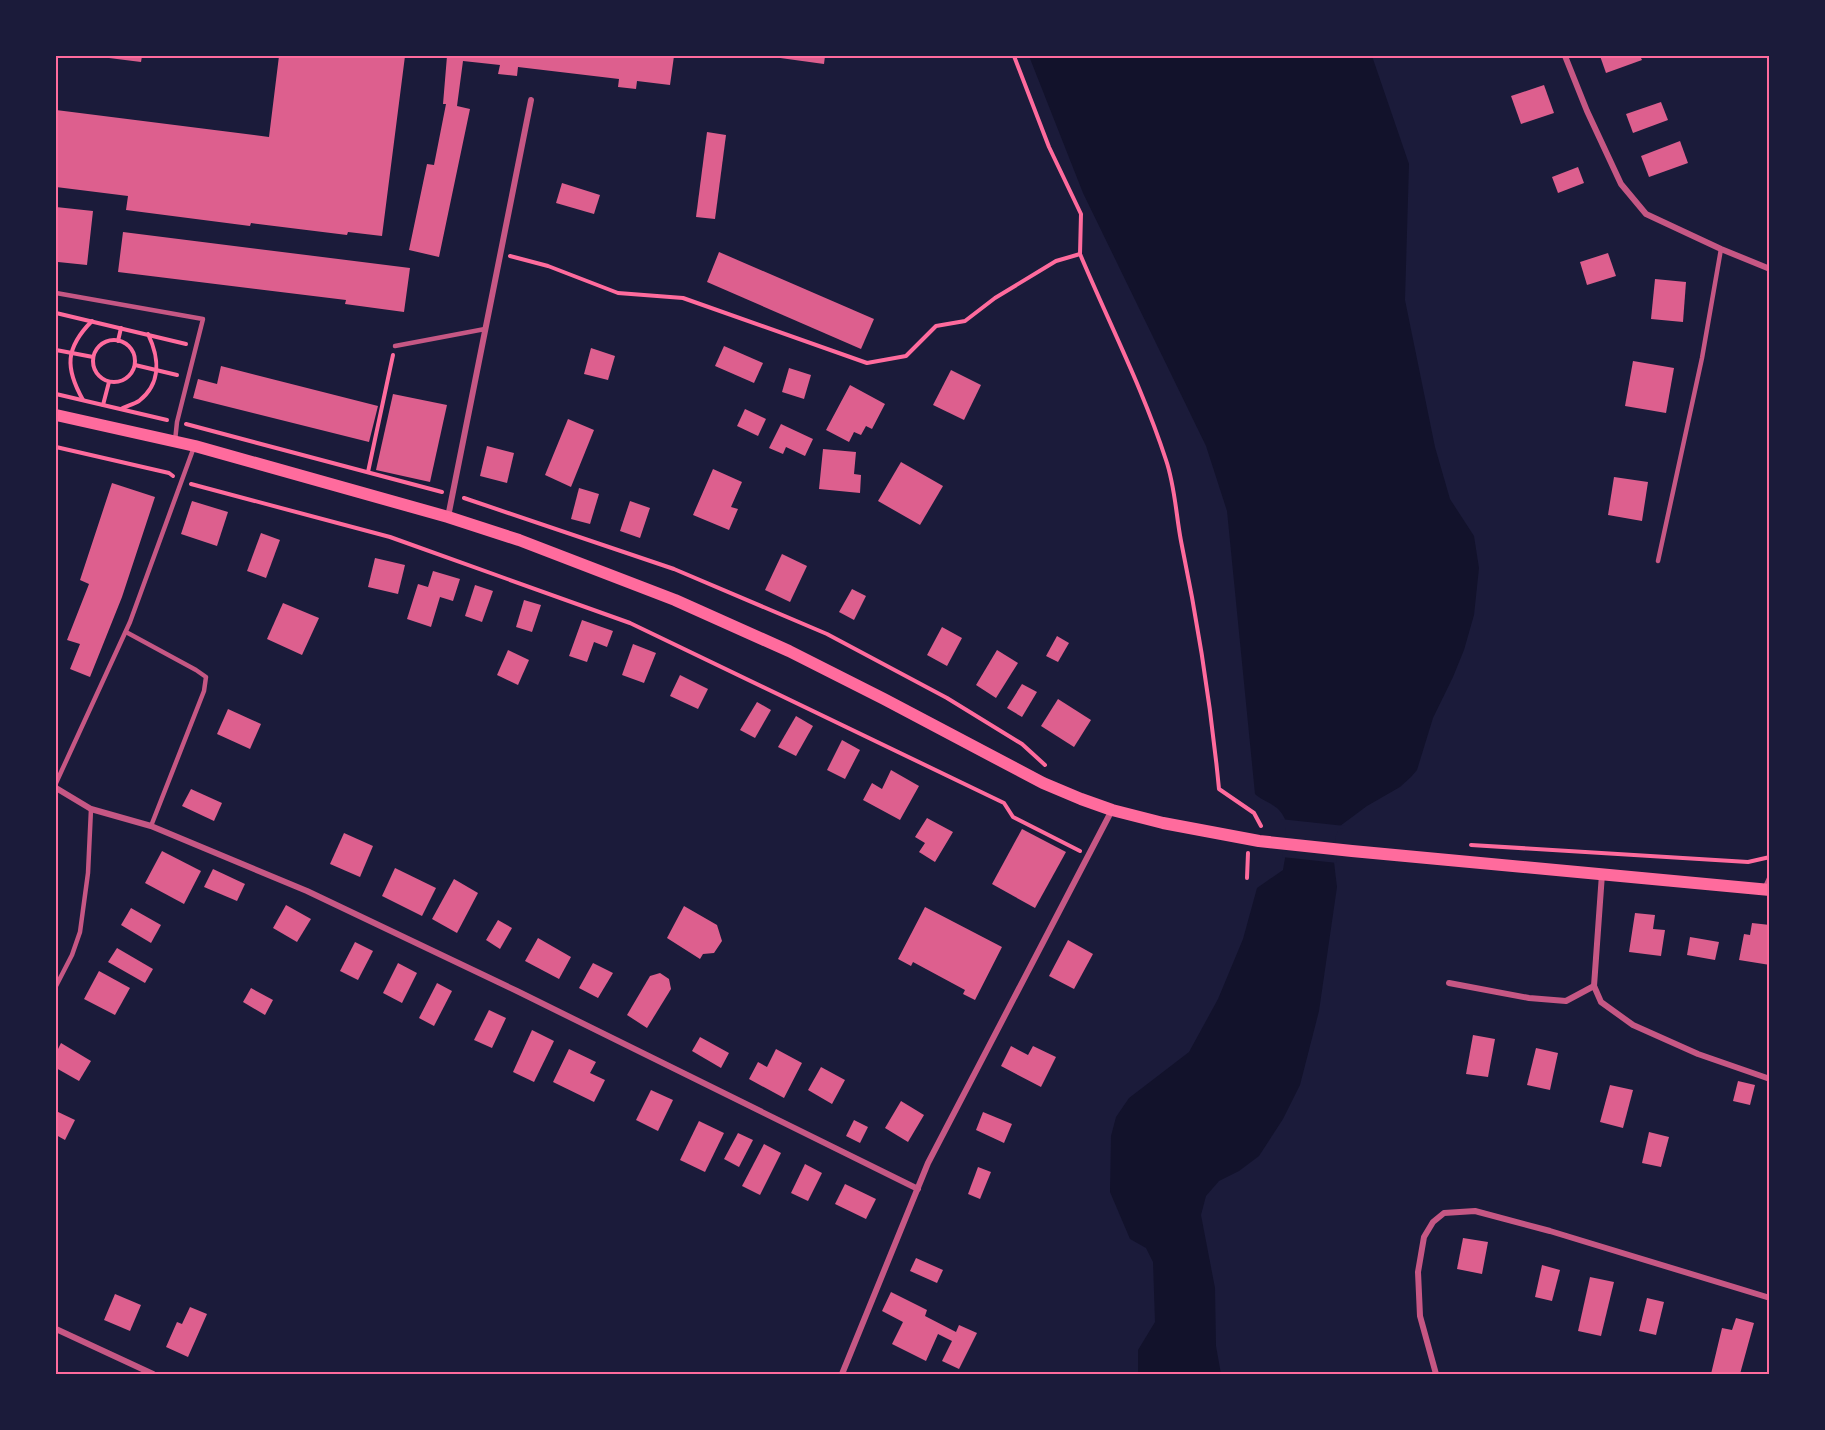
<svg xmlns="http://www.w3.org/2000/svg" width="1825" height="1430" font-family="'Noto Serif',serif">
<style>
.water{fill:#12122b}
.pier{fill:#1b1b3a}
.building{fill:#dd5f8e}
.lines{fill:none;stroke-linecap:round;stroke-linejoin:round}
.path{stroke:#ff6b9d;stroke-width:4}
.service{stroke:#c65784;stroke-width:4.5}
.minor{stroke:#c65784;stroke-width:6}
.secondary{stroke:#ff6b9d;stroke-width:12}
.neatline{fill:none;stroke:#ff6b9d;stroke-width:2}
</style>
<rect width="100%" height="100%" fill="#1b1b3a"/>
<path class="water" d="M1029 56H1372L1409 164 1405 300 1435 447 1450 499 1474 536 1479 568 1474 615 1464 650 1453 677 1433 718 1417 770 1411 777 1400 787 1367 806 1336 829 1331 837 1337 887 1319 1011 1300 1085 1283 1119 1259 1156 1239 1171 1219 1181 1206 1196 1201 1215 1215 1288 1216 1346 1221 1374H1138V1350L1155 1322 1153 1262 1146 1248 1130 1239 1110 1192 1111 1136 1116 1117 1129 1098 1189 1052 1218 999 1243 939 1257 888 1283 870C1286 850 1294 826 1279 810 1274 804 1261 800 1255 794L1227 511 1206 446 1083 193Z"/>
<path class="pier" d="M1280 819 1345 826 1338 831 1335 837 1337 863 1282 857 1286 828Z"/>
<g class="building">
<path d="M101 56H142L141 62 101 57Z"/>
<path d="M279 56H405L382 236 348 232 347 235 251 223 250 226 126 210 128 196 56 187V110L269 137Z"/>
<path d="M447 56H674L670 85 637 81 636 89 618 87 619 79 518 67 517 76 498 74 500 65 463 61 457 106 470 109 439 257 409 250 427 164 434 165 446 104H443Z"/>
<path d="M773 56H825L824 64 773 57Z"/>
<path d="M1600 56H1640L1642 60 1606 73Z"/>
<path d="M1544 85 1554 113 1521 124 1511 96Z"/>
<path d="M1661 102 1668 120 1633 133 1626 114Z"/>
<path d="M707 132 726 135 715 219 696 217Z"/>
<path d="M1680 141 1688 163 1649 177 1641 156Z"/>
<path d="M1578 167 1584 183 1558 193 1552 177Z"/>
<path d="M562 183 600 195 594 214 556 203Z"/>
<path d="M56 207 93 211 87 265 58 262 57 267H56Z"/>
<path d="M123 232 410 268 404 312 345 304 346 300 118 272Z"/>
<path d="M719 252 874 319 861 349 707 282Z"/>
<path d="M1608 253 1616 276 1587 285 1580 262Z"/>
<path d="M1655 279 1686 282 1683 322 1651 319Z"/>
<path d="M724 346 763 363 754 383 715 366Z"/>
<path d="M591 348 615 356 608 380 584 374Z"/>
<path d="M1633 361 1674 368 1666 413 1625 406Z"/>
<path d="M221 366 378 406 369 442 193 398 198 379 217 384Z"/>
<path d="M789 368 811 375 804 399 782 392Z"/>
<path d="M951 370 981 385 964 420 933 405Z"/>
<path d="M850 385 885 404 872 429 866 426 861 435 854 432 849 442 826 430Z"/>
<path d="M393 394 447 405 430 482 376 470Z"/>
<path d="M745 409 766 419 758 436 737 426Z"/>
<path d="M568 419 594 430 571 487 545 475Z"/>
<path d="M781 424 813 439 805 456 786 447 783 454 769 448Z"/>
<path d="M487 446 514 453 507 483 480 476Z"/>
<path d="M823 449 856 452 854 474 861 475 860 493 819 489Z"/>
<path d="M901 462 943 486 920 525 878 501Z"/>
<path d="M713 469 742 482 731 507 738 509 729 530 693 515Z"/>
<path d="M1614 477 1648 482 1642 521 1608 515Z"/>
<path d="M112 483 155 497 122 597 90 677 70 669 80 644 67 640 89 584 80 580Z"/>
<path d="M579 488 599 494 590 524 571 519Z"/>
<path d="M192 501 228 512 217 546 181 534Z"/>
<path d="M630 501 650 508 640 538 620 531Z"/>
<path d="M261 533 280 540 266 578 247 571Z"/>
<path d="M782 554 807 566 790 602 765 590Z"/>
<path d="M375 558 405 565 398 594 368 587Z"/>
<path d="M433 571 460 579 453 601 440 597 431 627 407 619 418 584 428 587Z"/>
<path d="M475 585 493 591 482 622 465 616Z"/>
<path d="M852 589 866 596 854 620 839 612Z"/>
<path d="M524 600 541 605 532 632 516 627Z"/>
<path d="M283 603 319 618 302 655 267 639Z"/>
<path d="M582 620 613 631 607 647 594 642 587 662 569 656Z"/>
<path d="M942 627 962 638 947 666 927 655Z"/>
<path d="M1057 636 1069 643 1058 662 1046 656Z"/>
<path d="M633 644 656 653 644 683 622 675Z"/>
<path d="M508 650 529 660 518 685 497 675Z"/>
<path d="M997 650 1018 663 996 698 976 685Z"/>
<path d="M680 675 708 689 698 709 670 696Z"/>
<path d="M1022 684 1037 692 1022 717 1007 708Z"/>
<path d="M1058 699 1091 720 1074 747 1041 726Z"/>
<path d="M757 702 771 710 755 738 740 730Z"/>
<path d="M228 709 261 724 250 749 217 734Z"/>
<path d="M796 716 813 726 796 756 778 747Z"/>
<path d="M842 740 860 750 845 779 827 770Z"/>
<path d="M891 770 919 786 900 820 863 800 872 783 882 789Z"/>
<path d="M191 789 222 803 214 821 182 806Z"/>
<path d="M927 818 953 832 935 862 919 852 925 843 915 837Z"/>
<path d="M1022 829 1066 852 1035 908 992 884Z"/>
<path d="M344 833 373 846 360 877 330 864Z"/>
<path d="M162 851 201 871 184 904 145 883Z"/>
<path d="M395 868 436 888 422 916 382 896Z"/>
<path d="M213 869 245 884 237 901 204 887Z"/>
<path d="M454 879 478 893 457 933 432 919Z"/>
<path d="M286 905 311 919 297 942 273 928Z"/>
<path d="M684 906 717 925 722 941 714 953 703 954 700 959 667 938Z"/>
<path d="M925 907 1002 947 975 1000 963 994 965 990 913 962 911 966 898 959Z"/>
<path d="M131 908 161 925 151 943 121 925Z"/>
<path d="M1635 913 1655 915 1653 929 1665 930 1661 956 1629 952Z"/>
<path d="M498 920 512 928 500 949 486 940Z"/>
<path d="M1752 923 1770 925V965L1739 960 1744 934 1750 935Z"/>
<path d="M1690 937 1719 942 1715 960 1687 955Z"/>
<path d="M538 938 571 957 559 979 525 961Z"/>
<path d="M1068 940 1093 954 1074 989 1049 976Z"/>
<path d="M355 942 373 951 358 980 340 971Z"/>
<path d="M117 948 153 969 145 983 108 962Z"/>
<path d="M398 963 417 973 402 1003 383 993Z"/>
<path d="M593 963 613 973 598 998 579 988Z"/>
<path d="M99 971 130 988 115 1015 84 999Z"/>
<path d="M660 973 669 979 671 989 647 1028 627 1015 650 976Z"/>
<path d="M437 983 452 991 434 1026 419 1018Z"/>
<path d="M251 988 273 1000 265 1015 243 1002Z"/>
<path d="M489 1010 506 1018 492 1048 474 1040Z"/>
<path d="M532 1030 554 1041 534 1082 513 1072Z"/>
<path d="M1473 1035 1495 1039 1488 1077 1466 1074Z"/>
<path d="M700 1037 729 1053 721 1068 692 1051Z"/>
<path d="M61 1043 91 1061 79 1081 56 1068V1053Z"/>
<path d="M1011 1046 1028 1055 1033 1046 1056 1057 1041 1087 1001 1066Z"/>
<path d="M1536 1048 1558 1053 1550 1090 1527 1085Z"/>
<path d="M569 1049 596 1062 590 1073 605 1080 594 1102 553 1082Z"/>
<path d="M776 1049 802 1063 784 1098 749 1079 758 1062 767 1067Z"/>
<path d="M821 1067 845 1080 832 1104 808 1090Z"/>
<path d="M1738 1081 1755 1085 1750 1105 1733 1101Z"/>
<path d="M1610 1085 1633 1090 1623 1128 1600 1122Z"/>
<path d="M651 1090 673 1100 658 1131 636 1120Z"/>
<path d="M901 1101 924 1115 908 1142 885 1128Z"/>
<path d="M56 1111 75 1120 65 1140 56 1135Z"/>
<path d="M983 1112 1012 1124 1004 1143 976 1130Z"/>
<path d="M854 1120 868 1127 860 1143 846 1136Z"/>
<path d="M699 1121 724 1133 705 1172 680 1160Z"/>
<path d="M1649 1132 1669 1137 1661 1167 1642 1163Z"/>
<path d="M738 1133 753 1140 739 1167 724 1159Z"/>
<path d="M764 1144 781 1153 760 1195 742 1186Z"/>
<path d="M805 1164 822 1173 808 1201 791 1193Z"/>
<path d="M978 1167 991 1172 980 1199 968 1194Z"/>
<path d="M845 1184 876 1199 866 1219 835 1204Z"/>
<path d="M1463 1238 1488 1242 1482 1274 1457 1269Z"/>
<path d="M916 1258 943 1270 937 1283 910 1271Z"/>
<path d="M1542 1265 1560 1270 1552 1301 1535 1297Z"/>
<path d="M1590 1277 1614 1282 1601 1336 1578 1331Z"/>
<path d="M891 1292 927 1310 925 1316 956 1332 959 1325 977 1333 959 1369 942 1361 952 1341 938 1334 926 1361 892 1344 903 1322 882 1311Z"/>
<path d="M115 1294 141 1305 130 1331 104 1320Z"/>
<path d="M1647 1298 1664 1302 1656 1335 1639 1331Z"/>
<path d="M190 1307 207 1314 188 1357 166 1347 177 1322 182 1324Z"/>
<path d="M1736 1318 1754 1323 1740 1374H1711L1722 1328 1732 1330Z"/>
</g>
<g class="lines">
<g class="path">
<path d="M1014 56 1049 147 1081 214 1080 254"/>
<path d="M510 256 548 266 618 293 683 298 867 363 906 356 936 326 965 321 995 298 1056 261 1080 254C1109 323 1143 389 1166 460 1175 486 1176 515 1181 541 1198 623 1211 706 1219 789L1254 813 1261 826"/>
<path d="M56 313 186 344"/>
<circle cx="114" cy="361" r="21"/>
<path d="M118 341 121 328"/>
<path d="M56 350 93 357"/>
<path d="M135 365 177 375"/>
<path d="M56 394 167 420"/>
<path d="M83 400C65 368 65 348 92 321"/>
<path d="M103 405 109 382"/>
<path d="M121 409C127 406 134 404 139 401 162 383 159 357 148 334"/>
<path d="M186 424 442 492"/>
<path d="M56 447 169 473 173 476"/>
<path d="M368 472 393 355"/>
<path d="M191 484 390 537 630 623 1004 803 1013 817 1080 851"/>
<path d="M464 498 674 569 827 634 947 698 1022 744 1045 765"/>
<path d="M1471 845 1748 862 1770 857"/>
<path d="M1247 878 1248 853"/>
</g>
<g class="service">
<path d="M56 293 203 319 177 422 175 441"/>
<path d="M395 346 485 329"/>
<path d="M1658 561 1702 358 1721 249"/>
<path d="M126 632 196 670 206 677 204 691 151 826"/>
<path d="M56 783 130 622 194 447"/>
<path d="M56 986 72 955 80 932 88 873 91 809"/>
</g>
<g class="minor">
<path d="M1565 56 1587 111 1621 184 1646 214 1721 249 1770 269"/>
<path d="M448 517 531 100"/>
<path d="M56 788 91 809 151 826 307 891 517 991 918 1189"/>
<path d="M1602 874 1594 986 1601 1002 1633 1025 1698 1054 1770 1079"/>
<path d="M1765 889 1770 878"/>
<path d="M1449 983 1529 998 1566 1001 1594 986"/>
<path d="M56 1329 153 1374"/>
<path d="M842 1374 928 1163 1112 810"/>
<path d="M1436 1374 1420 1316 1418 1272 1424 1237 1433 1222 1444 1213 1475 1211 1550 1231 1770 1298"/>
</g>
<path class="secondary" d="M56 415 195 446 448 517 519 540 675 600 789 651 884 699 1043 783 1081 799 1112 810 1163 823 1259 841 1352 851 1770 890"/>
</g>
<rect width="1825" height="1430" fill="none" stroke="#1b1b3a" stroke-width="114"/>
<rect x="57" y="57" width="1711" height="1316" class="neatline"/>
</svg>
